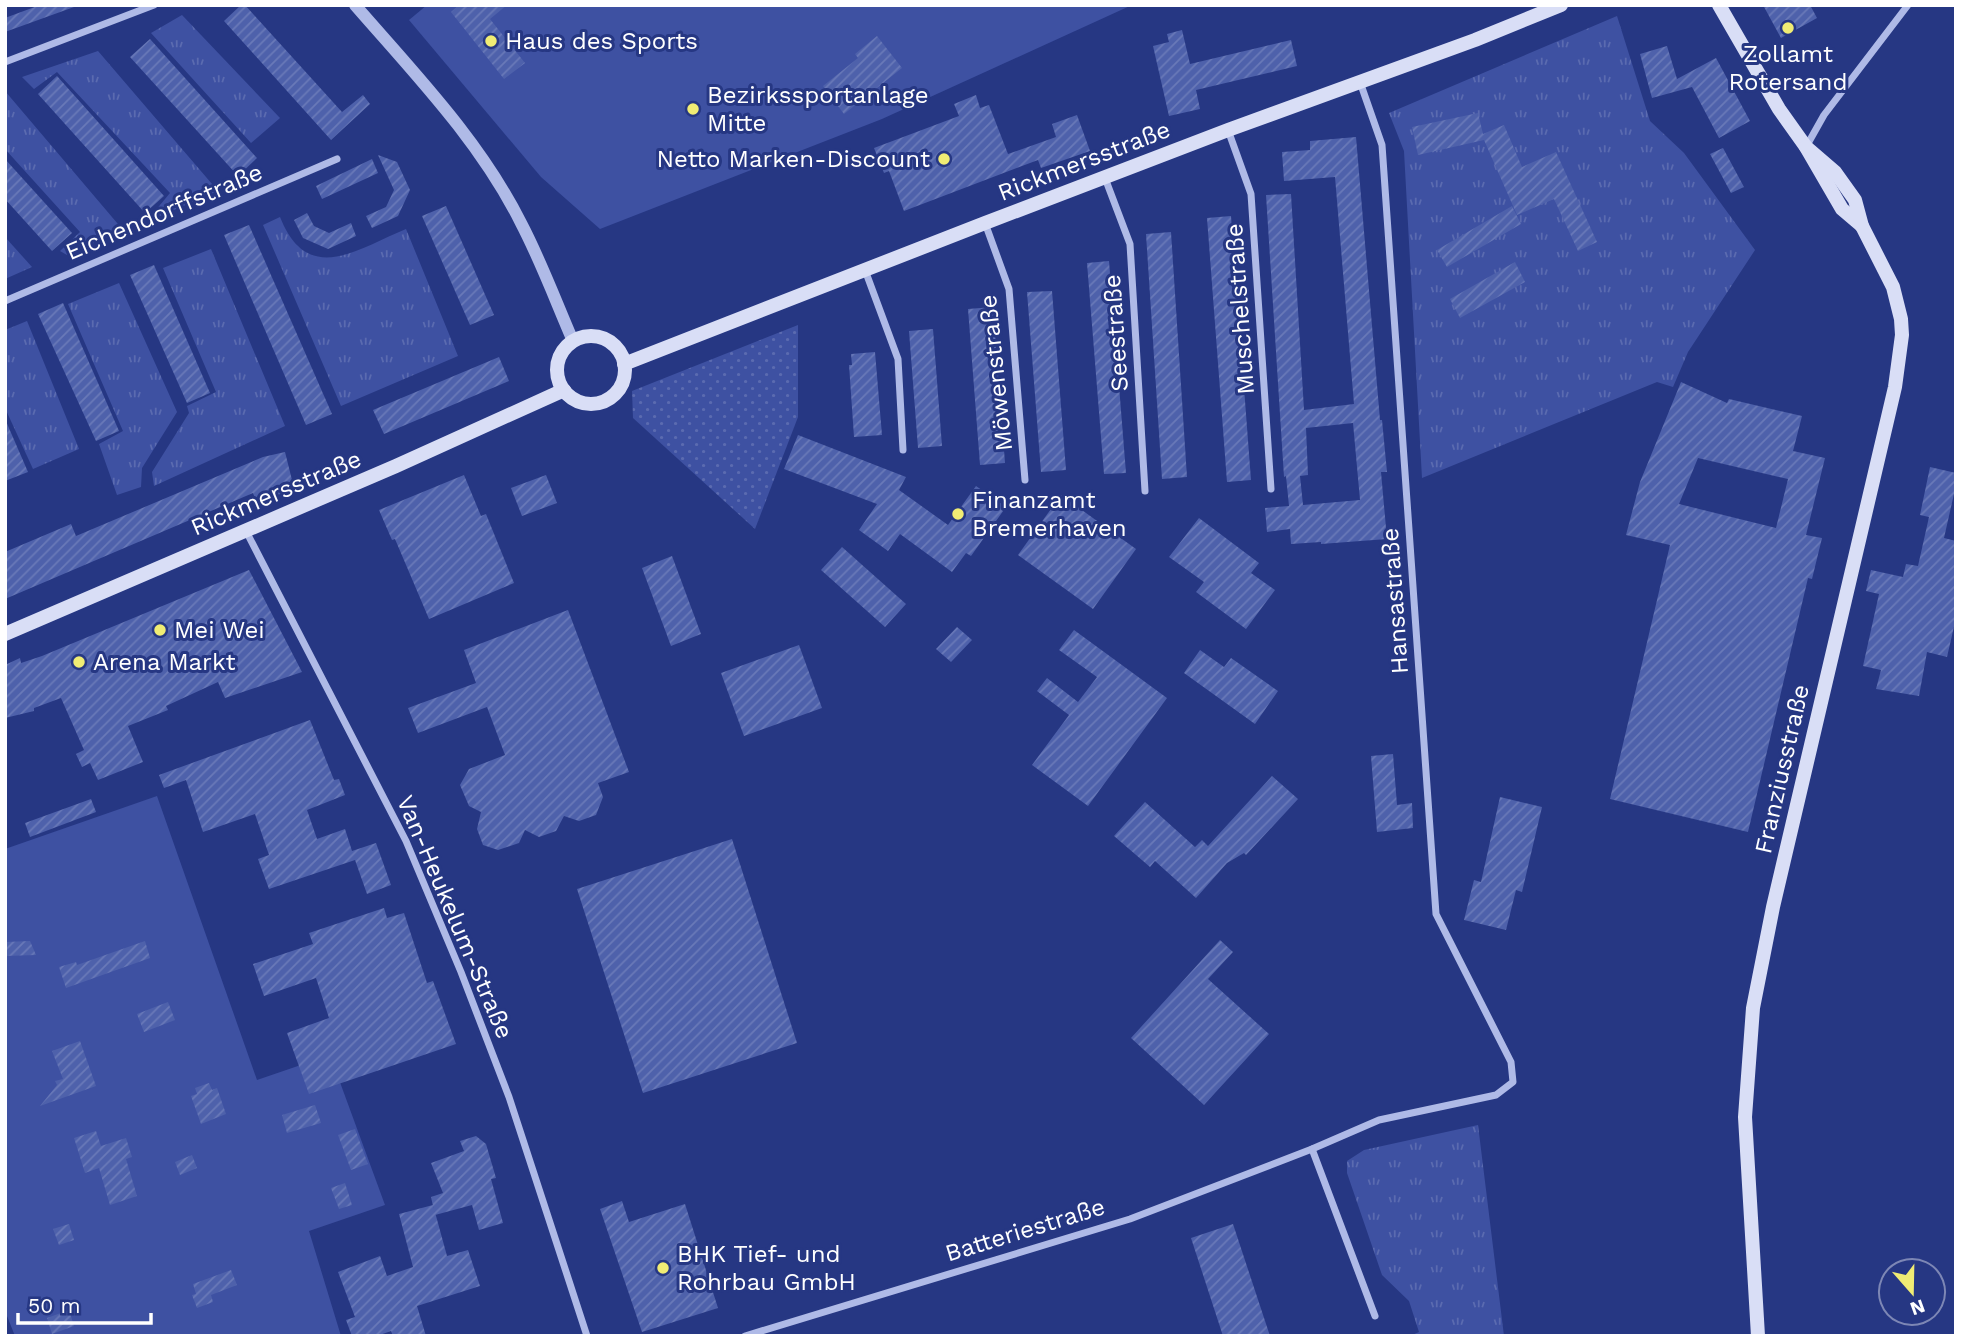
<svg xmlns="http://www.w3.org/2000/svg" width="1961" height="1341" font-family="'Work Sans',sans-serif">
<style>
.grass{fill:url(#grass-tufts)}
.park{fill:url(#park-dots)}
.garden{fill:#3e51a2}
.building{fill:url(#building-hatch);fill-rule:evenodd}
.lines{fill:none;stroke-linecap:round;stroke-linejoin:round}
.minor{stroke:#afbae7;stroke-width:7}
.tertiary{stroke:#afbae7;stroke-width:12}
.secondary{stroke:#d9def6;stroke-width:14}
.poi-dot{fill:#f0ec74;stroke:#263783;stroke-width:2.5}
.labels{text-anchor:middle;dominant-baseline:central;stroke-width:6;stroke-linejoin:round;paint-order:stroke}
.poi-label{font-size:24px;fill:#fff;stroke:#263783;text-anchor:start}
.street-label{font-size:24px;fill:#fff;stroke:#263783}
</style>
<defs>
<pattern id="grass-tufts" width="24" height="20" patternUnits="userSpaceOnUse" patternTransform="scale(1.75)"><rect width="24" height="20" fill="#3e51a2"/><path d="M3 7l-1-3M5 7V3M7 7l1-3M15 17l-1-3M17 17v-4M19 17l1-3" fill="none" stroke="#5b6bb0"/></pattern>
<pattern id="park-dots" width="8" height="8" patternUnits="userSpaceOnUse" patternTransform="scale(1.75)"><rect width="8" height="8" fill="#3e51a2"/><path d="M2 2h.1M6 6h.1" fill="none" stroke="#5b6bb0" stroke-width="1.8" stroke-linecap="round"/></pattern>
<pattern id="building-hatch" width="6" height="6" patternUnits="userSpaceOnUse" patternTransform="scale(1.75)"><rect width="6" height="6" fill="#4e61ab"/><path d="M-1 1l2-2M0 6l6-6M5 7l2-2" fill="none" stroke="#6979b8"/></pattern>
</defs>
<rect width="100%" height="100%" fill="#263783"/>
<g class="grass">
<path d="M182 15 280 118 251 143 151 33Z"/>
<path d="M1617 16 1650 121 1684 153 1755 250 1688 352 1673 387 1657 382 1422 478 1404 151 1389 113Z"/>
<path d="M98 51 218 191 160 216 155 211 170 193 57 72 34 89 22 77Z"/>
<path d="M5 91 123 230 67 255 60 251 80 232 5 149Z"/>
<path d="M280 217C308 287 357 249 406 229L458 356 341 406 263 225Z"/>
<path d="M5 237 32 267 5 279Z"/>
<path d="M211 249 285 426 154 486 152 472 189 413 187 406 216 392 163 268Z"/>
<path d="M119 283 177 412 142 468 141 487 117 495 99 444 123 431 68 304Z"/>
<path d="M27 321 79 449 33 469 5 408V330Z"/>
<path d="M1478 1125 1504 1336H1410L1419 1332 1409 1301 1382 1275 1347 1173V1161L1364 1150Z"/>
</g>
<path class="park" d="M798 325V417L755 529 633 418 632 391Z"/>
<g class="garden">
<path d="M427 5H1132L882 119 600 229 541 177 409 20Z"/>
<path d="M157 796 257 1080 330 1055 385 1205 309 1231 341 1336H15L5 1311V849Z"/>
</g>
<g class="building">
<path d="M40 5 74 7 5 32V18Z"/>
<path d="M241 5H245L342 112 363 95 370 104 331 140 224 21Z"/>
<path d="M459 5H507L490 19 525 63 504 79 451 12Z"/>
<path d="M1763 5H1810L1817 18 1781 38Z"/>
<path d="M1182 30 1190 64 1291 40 1297 66 1196 90 1200 109 1169 116 1153 46 1169 42 1167 34Z"/>
<path d="M877 36 902 68 844 114 823 86 858 58 855 54Z"/>
<path d="M150 39 257 158 238 176 130 57Z"/>
<path d="M1667 46 1677 79 1716 58 1750 121 1719 138 1692 87 1652 98 1640 54Z"/>
<path d="M57 76 164 196 145 213 38 94Z"/>
<path d="M976 95 980 108 989 105 1008 154 1056 137 1052 124 1077 115 1090 151 1041 168 1038 160 904 211 889 171 884 173 874 148 959 116 954 104Z"/>
<path d="M1478 113 1483 134 1504 125 1522 167 1556 152 1597 242 1578 251 1554 199 1517 215 1484 140 1418 155 1412 127Z"/>
<path d="M1356 137 1380 420H1382L1387 472H1381L1387 539 1321 544V542L1291 544 1290 529 1267 532 1265 508 1289 506 1286 476 1284 477 1266 195 1291 194 1304 410 1354 404 1335 177 1284 181 1282 152 1310 150V141ZM1353 423 1360 500 1303 505 1300 476 1308 475 1306 428Z"/>
<path d="M1723 148 1744 187 1731 193 1710 154Z"/>
<path d="M378 155 397 162 410 190 398 216 372 228 366 216 386 207 394 190Z"/>
<path d="M5 159 72 233 52 251 5 199Z"/>
<path d="M372 159 378 173 322 199 316 186Z"/>
<path d="M446 206 494 315 470 325 422 216Z"/>
<path d="M1512 206 1521 224 1447 267 1437 250Z"/>
<path d="M307 213 314 226 329 233 351 223 356 236 328 249 303 238 294 220Z"/>
<path d="M1231 216 1251 480 1227 482 1207 218Z"/>
<path d="M249 225 332 414 306 425 224 235Z"/>
<path d="M1171 232 1187 477 1162 479 1146 234Z"/>
<path d="M1109 261 1126 473 1104 474 1087 263Z"/>
<path d="M1515 262 1525 282 1460 318 1450 299Z"/>
<path d="M154 265 210 393 187 403 130 275Z"/>
<path d="M1052 291 1066 470 1041 472 1027 292Z"/>
<path d="M63 303 119 431 96 441 38 314Z"/>
<path d="M993 307 1005 463 980 465 968 309Z"/>
<path d="M933 329 942 446 918 448 909 331Z"/>
<path d="M875 352 882 435 854 437 849 365H852L851 354Z"/>
<path d="M499 357 509 381 384 434 373 410Z"/>
<path d="M1681 382 1727 403 1729 399 1802 416 1793 451 1825 458 1806 535 1822 538 1812 579 1808 578 1748 832 1610 799 1670 545 1626 535 1640 482ZM1698 458 1788 479 1776 528 1679 504Z"/>
<path d="M5 419 28 472 5 481Z"/>
<path d="M798 435 906 477 899 490 948 525 976 486 1006 507 971 556 966 553 952 572 900 534 888 551 859 530 877 504 784 469Z"/>
<path d="M285 452 294 488 257 504 253 493 5 599V552L71 524 76 536 263 457Z"/>
<path d="M1930 467 1956 473V485L1944 538 1956 541V618L1947 657 1927 652 1919 696 1876 689 1881 670 1863 666 1879 594 1866 591 1871 570 1903 577 1906 564 1918 566 1929 517 1920 515Z"/>
<path d="M464 475 481 516 486 514 514 583 429 619 395 539 392 540 379 510Z"/>
<path d="M546 475 557 503 522 516 511 488Z"/>
<path d="M1061 495 1136 549 1093 609 1018 555Z"/>
<path d="M1199 518 1259 563 1251 573 1275 590 1246 629 1196 592 1204 582 1169 557Z"/>
<path d="M842 547 906 604 885 627 821 570Z"/>
<path d="M672 556 701 634 671 646 642 568Z"/>
<path d="M249 570 302 672 225 698 218 682 166 706 168 710 128 726 143 762 98 780 90 763 82 767 76 754 84 750 61 698 34 708V711L5 718V665L20 658 21 663 42 656Z"/>
<path d="M568 610 629 772 598 783 603 797 596 815 579 821 564 816 556 831 539 837 525 830 519 843 498 850 483 845 477 829 481 812 469 806 460 785 469 769 505 755 487 707 418 733 408 708 476 683 464 650Z"/>
<path d="M957 627 972 640 951 662 936 649Z"/>
<path d="M1074 630 1167 698 1088 806 1032 765 1069 715 1037 691 1047 678 1078 702 1097 677 1059 650Z"/>
<path d="M799 645 822 708 744 736 721 673Z"/>
<path d="M1200 650 1224 667 1231 658 1278 691 1255 724 1184 673Z"/>
<path d="M310 720 334 780 339 779 345 795 307 810 317 839 345 829 352 851 376 843 391 885 367 894 355 860 269 889 258 859 269 855 255 814 203 832 186 780 164 788 159 775Z"/>
<path d="M1393 754 1397 805 1412 803 1413 828 1377 832 1371 756Z"/>
<path d="M1272 776 1298 799 1246 855 1244 853 1227 863 1196 898 1155 861 1150 867 1114 836 1145 802 1195 847 1202 840 1208 846Z"/>
<path d="M1500 797 1542 807 1522 892 1516 890 1506 930 1464 920 1474 880 1481 882Z"/>
<path d="M91 799 96 812 30 837 25 823Z"/>
<path d="M732 839 797 1043 643 1093 577 889Z"/>
<path d="M384 908 387 918 404 913 427 983 433 981 456 1044 309 1094 287 1033 329 1018 316 978 264 996 253 964 313 944 309 933Z"/>
<path d="M1220 940 1233 952 1208 979 1269 1034 1204 1105 1131 1038Z"/>
<path d="M30 941 36 955 5 956V942Z"/>
<path d="M145 941 150 958 66 988 59 967 76 962 77 965Z"/>
<path d="M168 1002 175 1020 144 1032 137 1014Z"/>
<path d="M80 1041 96 1086 40 1106 57 1085 55 1081 63 1079 52 1051Z"/>
<path d="M209 1083 212 1090 217 1088 226 1114 201 1124 191 1096 197 1094 195 1088Z"/>
<path d="M315 1105 321 1123 287 1133 282 1115Z"/>
<path d="M355 1129 368 1164 351 1170 338 1135Z"/>
<path d="M96 1131 101 1146 126 1138 132 1157 126 1159 137 1196 110 1205 99 1168 85 1173 74 1138Z"/>
<path d="M476 1136 486 1144 496 1178 491 1179 503 1223 479 1230 472 1205 435 1215 431 1197 443 1193 431 1163 464 1151 460 1141Z"/>
<path d="M192 1155 197 1168 180 1175 175 1162Z"/>
<path d="M345 1183 352 1205 339 1209 331 1188Z"/>
<path d="M622 1201 629 1222 685 1204 718 1308 642 1332 600 1209Z"/>
<path d="M433 1205 447 1256 468 1250 480 1286 417 1306 426 1336H393L391 1331 377 1336H352L346 1320 355 1317 338 1272 380 1256 387 1276 413 1267 399 1214Z"/>
<path d="M69 1224 74 1240 59 1245 53 1229Z"/>
<path d="M1233 1224 1270 1336H1223L1191 1238Z"/>
<path d="M231 1270 237 1285 211 1295 213 1302 197 1308 192 1295 196 1294 193 1284Z"/>
<path d="M69 1310 74 1326 52 1334 47 1318Z"/>
</g>
<g class="lines">
<g class="minor">
<path d="M5 62 154 5"/>
<path d="M1228 130 1251 194 1271 489"/>
<path d="M1806 147 1824 115 1908 5"/>
<path d="M1105 178 1130 244 1145 491"/>
<path d="M985 223 1009 289 1025 480"/>
<path d="M865 270 898 359 903 450"/>
<path d="M5 301 337 159"/>
<path d="M246 531 406 841 461 972 509 1097 587 1336"/>
<path d="M1312 1149 1375 1316"/>
<path d="M745 1336 1130 1219 1312 1149 1379 1120 1496 1095 1513 1082 1511 1062 1436 914 1382 145 1360 82"/>
</g>
<path class="tertiary" d="M355 5C415 74 480 141 521 223 541 261 556 302 573 341"/>
<g class="secondary">
<path d="M1719 5 1779 109 1806 147 1842 209 1862 226"/>
<circle cx="591" cy="370" r="34"/>
<path d="M624 364 985 223 1228 130 1475 40 1561 5"/>
<path d="M5 634 396 466 564 390"/>
<path d="M1758 1336 1745 1117 1753 1008 1773 907 1895 387 1902 335 1901 319 1893 287 1862 226 1855 200 1835 172 1806 147"/>
</g>
</g>
<g class="poi-dot">
<circle cx="1788" cy="28" r="7"/>
<circle cx="491" cy="41" r="7"/>
<circle cx="693" cy="109" r="7"/>
<circle cx="944" cy="159" r="7"/>
<circle cx="958" cy="514" r="7"/>
<circle cx="160" cy="630" r="7"/>
<circle cx="79" cy="662" r="7"/>
<circle cx="663" cy="1268" r="7"/>
</g>
<g class="labels">
<g class="poi-label">
<text x="505" y="41">Haus des Sports</text>
<text x="1788" y="54" text-anchor="middle">Zollamt<tspan x="1788" dy="28">Rotersand</tspan></text>
<text x="707" y="95">Bezirkssportanlage<tspan x="707" dy="28">Mitte</tspan></text>
<text x="930" y="159" text-anchor="end">Netto Marken-Discount</text>
<text x="972" y="500">Finanzamt<tspan x="972" dy="28">Bremerhaven</tspan></text>
<text x="174" y="630">Mei Wei</text>
<text x="93" y="662">Arena Markt</text>
<text x="677" y="1254">BHK Tief- und<tspan x="677" dy="28">Rohrbau GmbH</tspan></text>
</g>
<g class="street-label">
<text transform="translate(1084 161) rotate(-21)">Rickmersstraße</text>
<text transform="translate(164 212) rotate(-23)">Eichendorffstraße</text>
<text transform="translate(1240 309) rotate(-94)">Muschelstraße</text>
<text transform="translate(1116 333) rotate(-94)">Seestraße</text>
<text transform="translate(996 373) rotate(-96)">Möwenstraße</text>
<text transform="translate(276 493) rotate(-23)">Rickmersstraße</text>
<text transform="translate(1395 601) rotate(-94)">Hansastraße</text>
<text transform="translate(1782 769) rotate(-77)">Franziusstraße</text>
<text transform="translate(455 917) rotate(67)">Van-Heukelum-Straße</text>
<text transform="translate(1025 1230) rotate(-17)">Batteriestraße</text>
</g>
</g>
<rect width="1961" height="1341" fill="none" stroke="#ffffff" stroke-width="14"/>
<g transform="translate(1912 1292) rotate(160)"><circle r="33" fill="#263783" stroke="#7d87b5" stroke-width="2"/>
<path d="M0-5L12 26L0 18L-12 26Z" fill="#f0ec74"/>
<text y="-10" font-size="19" font-weight="bold" text-anchor="middle" fill="#ffffff">N</text>
</g>
<path d="M18 1313v10h133v-10" fill="none" stroke="#ffffff" stroke-width="3.5"/>
<text x="28" y="1313" font-size="21" fill="#ffffff" stroke="#263783" stroke-width="5" paint-order="stroke">50 m</text>
</svg>
